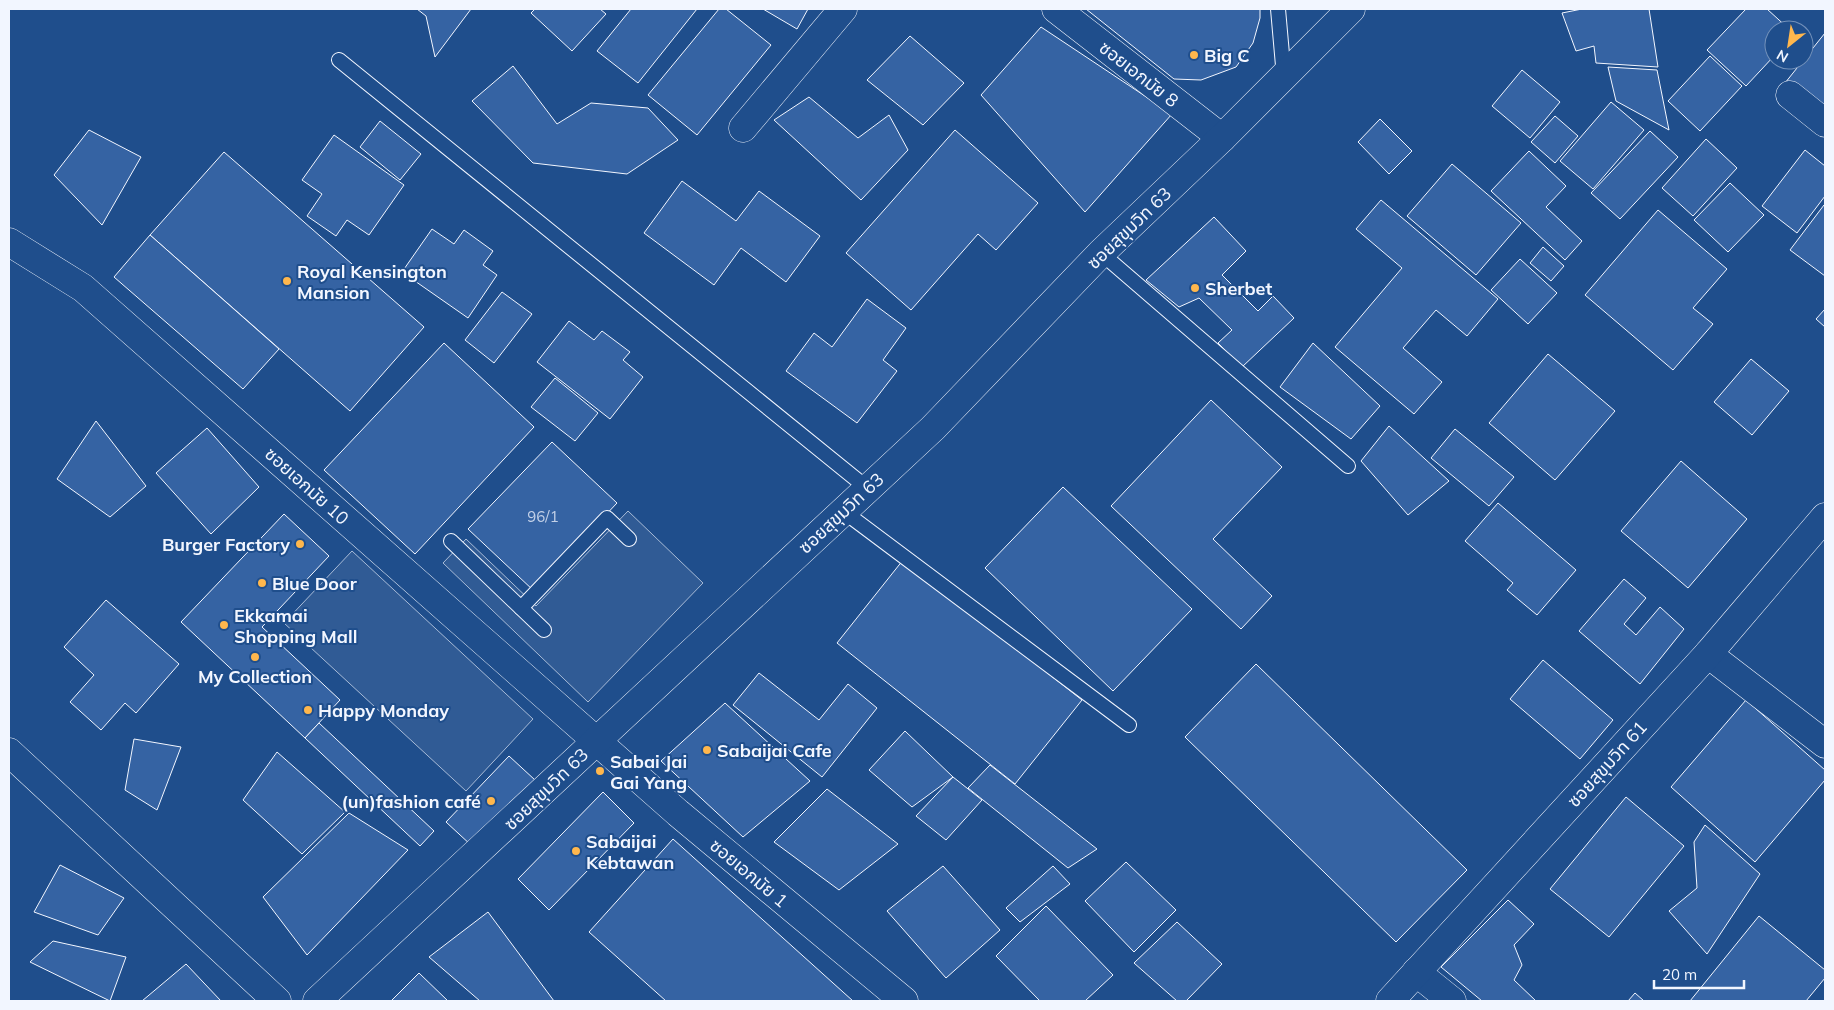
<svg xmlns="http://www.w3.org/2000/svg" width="1834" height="1010" font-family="Mulish,'Noto Sans Thai',sans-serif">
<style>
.parking{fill:#305b95;stroke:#a8bbd7}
.building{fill:#3563a3;stroke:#f2f6ff}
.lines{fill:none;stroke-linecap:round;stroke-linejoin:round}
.lane-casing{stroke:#f2f6ff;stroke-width:16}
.street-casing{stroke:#f2f6ff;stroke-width:29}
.primary-casing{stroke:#f2f6ff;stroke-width:29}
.lane{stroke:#1f4e8c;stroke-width:14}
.street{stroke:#1f4e8c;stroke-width:28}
.primary{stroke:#1f4e8c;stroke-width:28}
.poi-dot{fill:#ffb74d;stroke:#1f4e8c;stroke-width:2}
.labels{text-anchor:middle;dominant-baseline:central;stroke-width:4;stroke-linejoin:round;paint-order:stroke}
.number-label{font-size:15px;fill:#c3d1e8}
.poi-label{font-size:18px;font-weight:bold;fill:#f2f6ff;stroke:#1f4e8c;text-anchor:start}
.street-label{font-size:18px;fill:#f2f6ff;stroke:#1f4e8c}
</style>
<rect width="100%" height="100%" fill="#1f4e8c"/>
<g class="parking">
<path d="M628 511 703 583 588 702 443 563 466 539 536 606Z"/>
<path d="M352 551 533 719 466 791 284 623Z"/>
</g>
<g class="building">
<path d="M417 9H471L435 57 426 16Z"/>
<path d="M535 9H600L606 14 572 51 531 13Z"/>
<path d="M631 9H697L638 83 597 51Z"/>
<path d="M719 9H726L771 45 697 135 648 95Z"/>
<path d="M763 9H808L797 29Z"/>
<path d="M1086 9H1260V18L1253 43 1236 67 1201 80 1174 79Z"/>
<path d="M1582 9H1649L1658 67 1596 63 1594 46 1576 51 1562 13Z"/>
<path d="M1746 9H1767L1790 30H1774V56L1746 86 1707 50Z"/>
<path d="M1041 27 1172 114 1085 212 981 95Z"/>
<path d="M1825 33V115L1785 83Z"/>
<path d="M910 36 964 83 923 125 867 80Z"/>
<path d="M1710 56 1742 86 1700 131 1668 101Z"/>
<path d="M513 66 557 124 591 103 648 108 678 140 627 174 533 163 472 101Z"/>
<path d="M1608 67 1657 70 1669 130 1616 101Z"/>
<path d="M1522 70 1560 102 1530 138 1492 106Z"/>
<path d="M809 97 858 138 889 115 908 150 861 200 774 120Z"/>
<path d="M1611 102 1644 130 1593 189 1560 161Z"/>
<path d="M1555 116 1578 136 1555 163 1531 142Z"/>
<path d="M1380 119 1412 151 1389 174 1358 142Z"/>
<path d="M380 121 421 154 400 180 360 147Z"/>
<path d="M89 130 141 157 102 225 54 175Z"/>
<path d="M955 130 1038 203 996 250 978 234 911 310 846 253Z"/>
<path d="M1650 131 1678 157 1620 219 1591 193Z"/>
<path d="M334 135 404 185 369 235 347 220 336 236 307 216 322 194 302 180Z"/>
<path d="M1706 139 1737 168 1693 216 1662 188Z"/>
<path d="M1805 150 1825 166V196L1797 233 1762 206Z"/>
<path d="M1529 151 1566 186 1546 207 1582 241 1565 260 1491 191Z"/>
<path d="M224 152 424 327 350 411 150 235Z"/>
<path d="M1452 164 1521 223 1476 275 1407 216Z"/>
<path d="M682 181 736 221 759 191 820 236 786 282 741 248 714 285 644 233Z"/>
<path d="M1730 183 1764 215 1728 252 1694 220Z"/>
<path d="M1381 200 1498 299 1467 336 1436 310 1403 348 1442 382 1414 414 1335 347 1402 268 1356 229Z"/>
<path d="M1824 205 1825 207V276L1790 250Z"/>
<path d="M1658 210 1727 269 1693 308 1713 324 1673 370 1585 295Z"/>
<path d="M1214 217 1246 251 1222 275 1258 311 1273 296 1294 318 1242 367 1218 343 1232 330 1199 298 1179 307 1146 280Z"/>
<path d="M432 229 454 244 464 230 493 251 483 265 497 275 468 318 402 272Z"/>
<path d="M150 235 279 349 243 389 114 277Z"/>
<path d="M1543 247 1564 266 1551 281 1530 263Z"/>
<path d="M1520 259 1557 293 1528 324 1491 290Z"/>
<path d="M502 292 532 314 494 363 465 340Z"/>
<path d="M867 299 906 328 883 360 897 371 857 423 786 371 814 333 832 347Z"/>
<path d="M1825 309V327L1816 319Z"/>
<path d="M569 321 594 340 602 331 630 352 623 360 643 377 610 419 537 362Z"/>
<path d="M444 343 534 427 415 554 324 470Z"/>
<path d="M1313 343 1380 406 1351 439 1280 387Z"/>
<path d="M1548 354 1615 411 1555 480 1489 423Z"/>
<path d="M1751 359 1789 391 1752 435 1714 402Z"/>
<path d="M555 378 598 413 575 441 531 407Z"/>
<path d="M1211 400 1282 467 1213 539 1272 596 1241 629 1111 506Z"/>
<path d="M96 421 146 486 110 517 57 479Z"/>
<path d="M1389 426 1449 481 1408 515 1361 461Z"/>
<path d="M207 428 259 487 211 534 156 473Z"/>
<path d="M1455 429 1514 477 1489 506 1431 458Z"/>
<path d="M552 442 617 503 534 591 468 529Z"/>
<path d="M1681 461 1747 519 1688 588 1621 531Z"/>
<path d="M1063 487 1192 609 1113 691 985 568Z"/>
<path d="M1498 503 1576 570 1537 615 1507 590 1513 583 1465 541Z"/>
<path d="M284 514 329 556 262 627 340 700 305 738 181 622Z"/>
<path d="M903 560 1082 700 1015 784 837 643Z"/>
<path d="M1624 579 1646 598 1624 624 1636 635 1660 607 1684 629 1640 684 1579 631Z"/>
<path d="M106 600 179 664 136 713 125 703 101 730 70 702 94 675 64 647Z"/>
<path d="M1543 660 1613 720 1580 759 1510 699Z"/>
<path d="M1256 664 1467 870 1396 942 1185 737Z"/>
<path d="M759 673 819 720 848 684 877 708 822 777 733 705Z"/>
<path d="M1746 700 1825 770V780L1755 862 1671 787Z"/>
<path d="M725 703 810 781 743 837 661 761Z"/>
<path d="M319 723 434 831 420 846 305 738Z"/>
<path d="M905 731 953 777 912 807 869 770Z"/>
<path d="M134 739 181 747 157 810 125 790Z"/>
<path d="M277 752 345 812 302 854 243 800Z"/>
<path d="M509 756 535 780 472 846 446 822Z"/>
<path d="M990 765 1097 849 1068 868 968 788Z"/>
<path d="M953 777 982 800 946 840 916 816Z"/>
<path d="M827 789 898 844 839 890 774 842Z"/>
<path d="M603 792 634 823 549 910 518 879Z"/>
<path d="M1626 797 1684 846 1609 937 1550 889Z"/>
<path d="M349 813 408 850 307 955 263 897Z"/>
<path d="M1705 825 1760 874 1707 954 1669 911 1697 888 1694 842Z"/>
<path d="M673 839 853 1001H666L589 932Z"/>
<path d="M1126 862 1176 910 1134 952 1085 901Z"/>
<path d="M60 865 124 898 98 935 34 912Z"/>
<path d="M943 866 1000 930 946 978 887 911Z"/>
<path d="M1053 866 1070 884 1020 922 1006 908Z"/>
<path d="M1508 900 1534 924 1514 945 1522 965 1514 980 1536 1001H1482L1441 967Z"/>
<path d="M1046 906 1113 975 1085 1001H1040L996 956Z"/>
<path d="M488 912 554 1001H480L429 957Z"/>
<path d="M1759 916 1825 970V978L1806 1001H1690Z"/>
<path d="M1177 922 1222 964 1186 1001H1177L1134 963Z"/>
<path d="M53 941 126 957 110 1001 30 962Z"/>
<path d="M186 964 221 1001H142Z"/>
<path d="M419 973 448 1001H391Z"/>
<path d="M1635 993 1644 1001H1628Z"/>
</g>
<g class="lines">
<g class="lane-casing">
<g id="lane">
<path d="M1278 9 1284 77"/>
<path d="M339 60 867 488"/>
<path d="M1101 253 1348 466"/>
<path d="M843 511 1129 725"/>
<path d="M451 541 544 630"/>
<path d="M521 608 607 518 629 539"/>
</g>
</g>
<g class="street-casing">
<g id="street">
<path d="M1056 9 1222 138"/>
<path d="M1790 95 1825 123"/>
<path d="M743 128 843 9"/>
<path d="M9 242 83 288 678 813 904 1001"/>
<path d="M1708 654 1825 744"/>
<path d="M9 752 277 1001"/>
<path d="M1416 972 1452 1001"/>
<path d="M1390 1001 1708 654 1825 517"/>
</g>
</g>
<g class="primary-casing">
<path id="primary" d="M317 1001 933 428 1101 253 1222 138 1351 9"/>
</g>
<use href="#lane" class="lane"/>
<use href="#street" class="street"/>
<use href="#primary" class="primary"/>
</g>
<g class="poi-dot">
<circle cx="1194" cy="55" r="5"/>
<circle cx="287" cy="281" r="5"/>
<circle cx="1195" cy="288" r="5"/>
<circle cx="300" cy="544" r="5"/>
<circle cx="262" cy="583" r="5"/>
<circle cx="224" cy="625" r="5"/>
<circle cx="255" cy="657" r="5"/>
<circle cx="308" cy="710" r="5"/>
<circle cx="707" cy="750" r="5"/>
<circle cx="600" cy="771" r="5"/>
<circle cx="491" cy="801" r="5"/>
<circle cx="576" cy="851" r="5"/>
</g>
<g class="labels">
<g class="number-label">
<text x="543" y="516">96/1</text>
</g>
<g class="poi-label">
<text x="1204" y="55">Big C</text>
<text x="297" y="271">Royal Kensington<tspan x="297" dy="21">Mansion</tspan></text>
<text x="1205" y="288">Sherbet</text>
<text x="290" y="544" text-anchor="end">Burger Factory</text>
<text x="272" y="583">Blue Door</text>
<text x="234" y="615">Ekkamai<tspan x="234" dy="21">Shopping Mall</tspan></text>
<text x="255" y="676" text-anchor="middle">My Collection</text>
<text x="318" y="710">Happy Monday</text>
<text x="717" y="750">Sabaijai Cafe</text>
<text x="610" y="761">Sabai Jai<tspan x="610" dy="21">Gai Yang</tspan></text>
<text x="481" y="801" text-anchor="end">(un)fashion café</text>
<text x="586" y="841">Sabaijai<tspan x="586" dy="21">Kebtawan</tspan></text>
</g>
<g class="street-label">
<text transform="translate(1139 74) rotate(38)">ซอยเอกมัย 8</text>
<text transform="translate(1129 228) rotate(-44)">ซอยสุขุมวิท 63</text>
<text transform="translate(307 486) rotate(42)">ซอยเอกมัย 10</text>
<text transform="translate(841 513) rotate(-43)">ซอยสุขุมวิท 63</text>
<text transform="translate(1607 764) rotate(-48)">ซอยสุขุมวิท 61</text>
<text transform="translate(546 789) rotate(-44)">ซอยสุขุมวิท 63</text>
<text transform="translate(749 873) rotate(40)">ซอยเอกมัย 1</text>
</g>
</g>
<rect width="1834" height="1010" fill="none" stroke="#f2f6ff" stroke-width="20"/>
<g transform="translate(1789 45) rotate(210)"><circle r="24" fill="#1f4e8c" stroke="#7391ba"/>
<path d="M0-4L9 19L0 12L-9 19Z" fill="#ffb74d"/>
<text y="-8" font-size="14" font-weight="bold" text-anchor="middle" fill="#f2f6ff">N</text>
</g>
<path d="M1654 980v8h90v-8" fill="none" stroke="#f2f6ff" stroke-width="2.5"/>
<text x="1662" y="980" font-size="15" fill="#f2f6ff" stroke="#1f4e8c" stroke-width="4" paint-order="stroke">20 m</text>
</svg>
